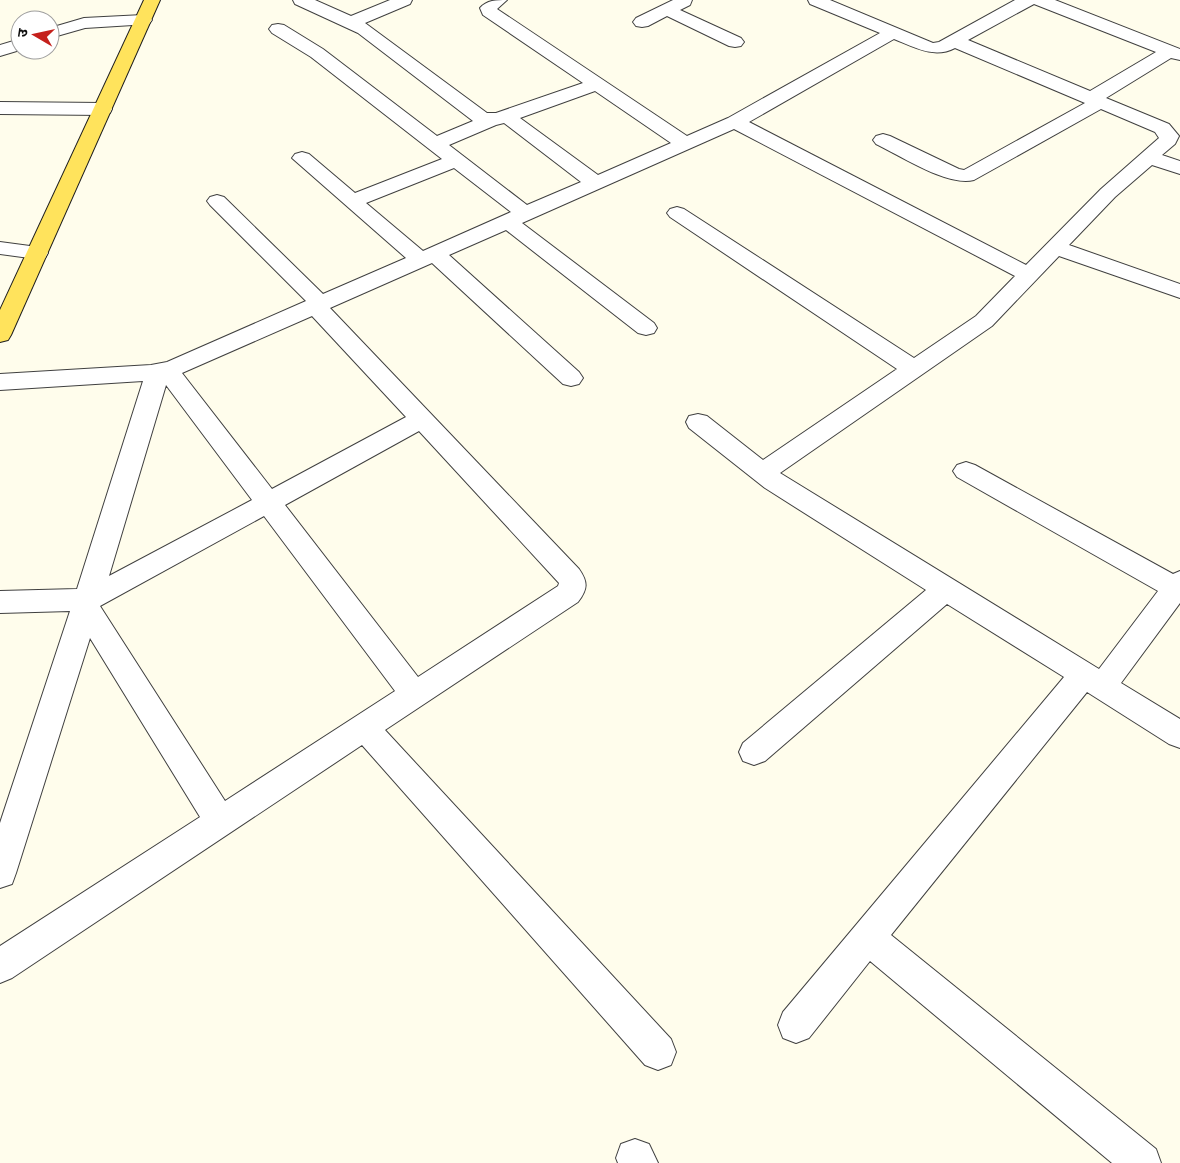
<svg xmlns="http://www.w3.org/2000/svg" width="1180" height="1163" font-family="Merriweather,'Noto Sans Devanagari',serif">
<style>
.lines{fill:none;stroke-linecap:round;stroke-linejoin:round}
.minor-casing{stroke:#404040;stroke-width:2}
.major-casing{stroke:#1e1e1e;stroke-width:2}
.minor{fill:#fff;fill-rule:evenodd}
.major{fill:#ffe35c;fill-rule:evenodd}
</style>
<rect width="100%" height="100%" fill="#fffdec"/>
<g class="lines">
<g class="minor-casing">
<g id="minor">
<path d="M293 0H315L351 16 390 0H412L410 4 365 23 487 113H496L583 83 483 15 480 8C487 0 496 0 507 0L497 9 687 136 728 118 880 33 810 4 808 0H830L933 43 939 42 1015 0H1055L1180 49V60L1171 58 1106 98 1169 124 1179 136 1175 144 1162 155 1180 161V174L1152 165 1115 197 1069 245 1180 284V298L1059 256 992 326 780 473 1099 669 1158 591 957 477 953 471 957 465 966 462 975 465 1173 574 1180 571V603L1121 683 1180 719V748L1169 744 1087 692 891 935 1156 1149 1161 1163H1112L870 961 809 1038 796 1043 783 1038 778 1025 783 1012 1064 677 947 604 765 761 754 765 743 761 739 752 743 743 926 590 765 488 689 428 686 422 689 416 698 414 707 416 763 460 897 369 670 217 667 213 670 209 677 207 684 209 914 358 976 316 1015 276 734 129 522 223 654 323 657 328 654 333 646 335 638 333 506 230 449 255 579 372 583 378 579 384 571 386 563 384 432 263 330 308 579 569C588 582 588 589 578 602L385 730 671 1039 676 1052 671 1065 658 1070 645 1065 362 745 12 978 0 983V946L200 817 90 638 16 873 12 884 0 888V823L70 611 0 613V591L77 589 143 381 0 390V374L151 365 167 362 306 301 210 205 207 201 210 197 217 195 224 197 323 294 406 258 292 158 295 154 302 152 309 154 355 193 442 159 311 57 272 33 269 29 272 25 278 24 284 25 323 49 437 136 473 121 358 33 295 4ZM1034 4 1156 52 1090 91 968 40ZM894 39C914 47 934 59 955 48L1085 103 964 170 959 169 890 136 883 134 876 136 873 140 876 144C901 156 948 187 974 180L1101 109 1155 132 1159 138 1101 189 1026 265 749 122ZM595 91 671 143 598 175 520 118ZM504 123 581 182 527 205 449 145 496 125ZM454 168 511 212 423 251 366 203ZM312 316 406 417 272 489 182 373ZM166 385 252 500 109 576ZM419 431 559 583 558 586 418 677 285 505ZM264 516 395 691 225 801 100 606Z"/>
<path d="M673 0H692L690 5 680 10 741 38 744 42 741 46 735 47 729 46 667 16 648 26 642 27 636 26 633 22 636 18Z"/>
<path d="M143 15 149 16 152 20 149 24 85 28 50 38V28L84 18Z"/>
<path d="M20 39V50L0 56V45Z"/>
<path d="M0 102 103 103 110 105 112 109 110 113 103 115 0 114Z"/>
<path d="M0 242 45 248 48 253 45 258 37 259 0 254Z"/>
<path d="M635 1139 649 1144 658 1163H618L616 1158 621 1144Z"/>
</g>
</g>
<g class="major-casing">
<path id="major" d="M144 0H160L11 335 8 340 0 342V310Z"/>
</g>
<use href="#minor" class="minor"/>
<use href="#major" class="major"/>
</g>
<g transform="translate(35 35) rotate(279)"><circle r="24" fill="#ffffff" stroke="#9e9e9e"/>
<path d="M0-4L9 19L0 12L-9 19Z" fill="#c5201c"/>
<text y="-8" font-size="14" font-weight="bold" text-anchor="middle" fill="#0d0d0d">उ</text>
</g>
</svg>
